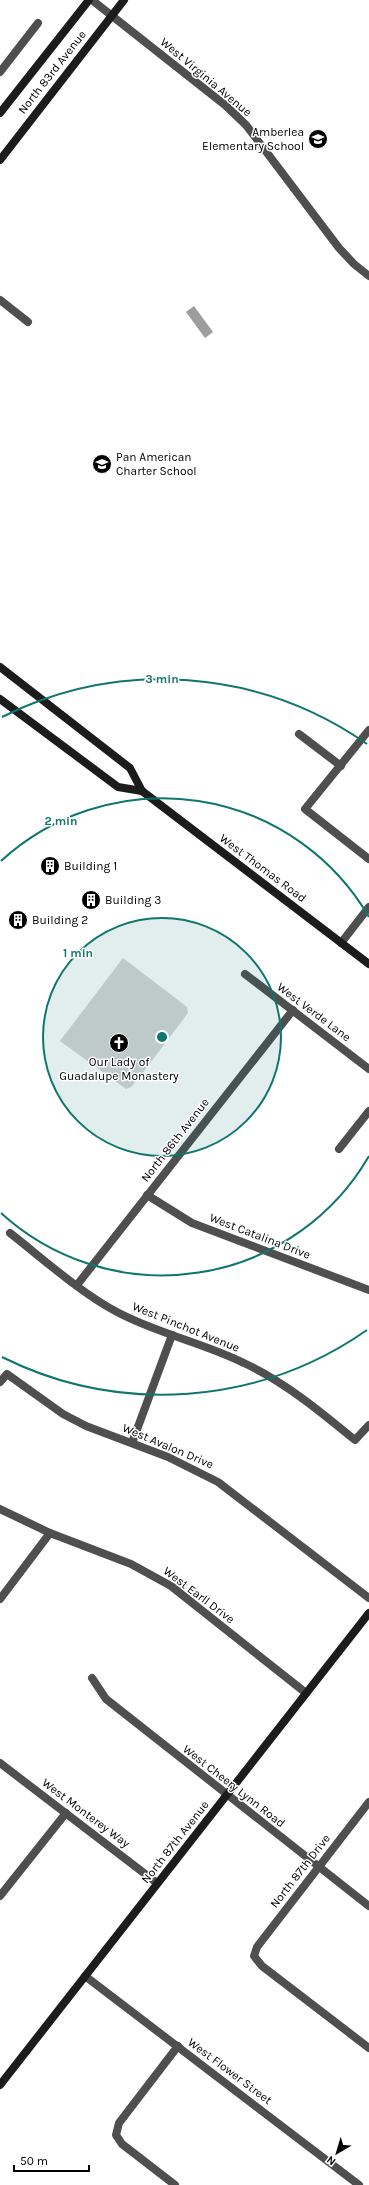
<svg xmlns="http://www.w3.org/2000/svg" width="369" height="2185" font-family="Karla,sans-serif">
<style>
.green{fill:#d6d6d6}
.water{fill:#9d9d9d}
.lines{fill:none;stroke-linecap:round;stroke-linejoin:round}
.street{stroke:#4f4f4f;stroke-width:8}
.secondary{stroke:#1c1c1c;stroke-width:8}
.ring{fill:none;stroke:#0f766e;stroke-width:2}
.labels{text-anchor:middle;dominant-baseline:central;stroke-width:3;stroke-linejoin:round;paint-order:stroke}
.street-label{font-size:12px;fill:#000;stroke:#fff}
.poi-label{font-size:12px;fill:#000;stroke:#fff;text-anchor:start}
.centre{fill:#0f766e;stroke:#fff;stroke-width:2}
.ring-label{font-size:12px;text-anchor:middle;font-weight:bold;fill:#0f766e;stroke:#fff;stroke-width:3;stroke-linejoin:round;paint-order:stroke}
</style>
<rect width="100%" height="100%" fill="#fff"/>
<path class="green" d="M123 958 187 1007 188 1013 141 1075 131 1087 126 1089 60 1041Z"/>
<path class="water" d="M194 306 213 332 205 338 186 312Z"/>
<g class="lines">
<g class="street">
<path d="M92 0 225 105 246 125 339 248 354 264 369 276"/>
<path d="M0 72 38 23"/>
<path d="M0 300 28 322"/>
<path d="M369 730 305 809 369 859"/>
<path d="M299 734 341 766"/>
<path d="M341 943 369 907"/>
<path d="M245 974 369 1069"/>
<path d="M339 1149 369 1111"/>
<path d="M147 1195 192 1223 369 1290"/>
<path d="M10 1233C42 1258 82 1294 117 1312 158 1334 205 1343 246 1364 286 1383 321 1412 355 1440L369 1425"/>
<path d="M77 1285 293 1010"/>
<path d="M0 1382 7 1374 63 1414 86 1426 168 1457 218 1482 369 1598"/>
<path d="M132 1443 172 1335"/>
<path d="M0 1509 50 1533 131 1564 171 1586 306 1693"/>
<path d="M0 1599 50 1533"/>
<path d="M92 1678 106 1699 369 1906"/>
<path d="M0 1763 157 1883"/>
<path d="M369 1802 257 1947 254 1956 262 1966 369 2048"/>
<path d="M0 1896 66 1813"/>
<path d="M85 1976 359 2185"/>
<path d="M175 2185 122 2144 116 2135 119 2123 178 2046"/>
</g>
<g class="secondary">
<path d="M0 113 89 0"/>
<path d="M0 160 124 0"/>
<path d="M0 667 130 768 142 791 369 964"/>
<path d="M0 699 118 787 142 791"/>
<path d="M0 2085 369 1613"/>
</g>
</g>
<circle cx="162" cy="1037" r="119" fill="#0f766e" fill-opacity=".12"/>
<g class="ring">
<circle cx="162" cy="1037" r="119"/>
<path d="M369 1156A239 239 0 0 1 1 1213M1 861A239 239 0 0 1 369 917"/>
<path d="M367 1330A358 358 0 0 1 2 1357M2 717A358 358 0 0 1 367 744"/>
</g>
<defs>
<g id="school-disc" transform="scale(1)"><circle r="9.5" fill="#000" stroke="#fff"/><path d="M0-5L7-2L0 1L-7-2ZM-4 1L0 2.5L4 1V4Q0 6-4 4Z" fill="#fff"/></g>
<g id="building-disc" transform="scale(1)"><circle r="9.5" fill="#000" stroke="#fff"/><path d="M-4-6H4V6H1V3H-1V6H-4ZM-2.5-4.3h1.7v1.8h-1.7ZM.8-4.3h1.7v1.8H.8ZM-2.5-1h1.7V.8h-1.7ZM.8-1h1.7V.8H.8Z" fill="#fff"/></g>
<g id="church-disc" transform="scale(1)"><circle r="9.5" fill="#000" stroke="#fff"/><path d="M-1.2-6h2.4v3.5h3.3v2.4h-3.3V6h-2.4V-.1h-3.3v-2.4h3.3Z" fill="#fff"/></g>
</defs>
<g fill-rule="evenodd">
<use href="#school-disc" x="318" y="139"/>
<use href="#school-disc" x="102" y="464"/>
<use href="#building-disc" x="50" y="866"/>
<use href="#building-disc" x="91" y="900"/>
<use href="#building-disc" x="18" y="920"/>
<use href="#church-disc" x="119" y="1043"/>
</g>
<g class="labels">
<g class="street-label">
<text transform="translate(52 72) rotate(-52)">North 83rd Avenue</text>
<text transform="translate(206 77) rotate(40)">West Virginia Avenue</text>
<text transform="translate(263 868) rotate(37)">West Thomas Road</text>
<text transform="translate(314 1012) rotate(37)">West Verde Lane</text>
<text transform="translate(175 1140) rotate(-52)">North 86th Avenue</text>
<text transform="translate(260 1236) rotate(21)">West Catalina Drive</text>
<text transform="translate(186 1327) rotate(22)">West Pinchot Avenue</text>
<text transform="translate(168 1446) rotate(23)">West Avalon Drive</text>
<text transform="translate(199 1595) rotate(37)">West Earll Drive</text>
<text transform="translate(234 1786) rotate(38)">West Cheery Lynn Road</text>
<text transform="translate(86 1813) rotate(37)">West Monterey Way</text>
<text transform="translate(175 1842) rotate(-52)">North 87th Avenue</text>
<text transform="translate(300 1871) rotate(-52)">North 87th Drive</text>
<text transform="translate(230 2071) rotate(37)">West Flower Street</text>
</g>
<g class="poi-label">
<text x="304" y="132" text-anchor="end">Amberlea<tspan x="304" dy="14">Elementary School</tspan></text>
<text x="116" y="457">Pan American<tspan x="116" dy="14">Charter School</tspan></text>
<text x="64" y="866">Building 1</text>
<text x="105" y="900">Building 3</text>
<text x="32" y="920">Building 2</text>
<text x="119" y="1062" text-anchor="middle">Our Lady of<tspan x="119" dy="14">Guadalupe Monastery</tspan></text>
</g>
</g>
<circle cx="162" cy="1037" r="6" class="centre"/>
<g class="ring-label">
<text x="162" y="683">3 min</text>
<text x="61" y="825">2 min</text>
<text x="78" y="957">1 min</text>
</g>
<g transform="translate(337 2153) rotate(218)" stroke="#ffffff" stroke-width="3" paint-order="stroke">
<path d="M0-3L7 15L0 10L-7 15Z" fill="#000000"/>
<text y="-6" font-size="11" font-weight="bold" text-anchor="middle" fill="#000000">N</text>
</g>
<path d="M14 2165v6h75v-6" fill="none" stroke="#000000" stroke-width="2"/>
<text x="20" y="2165" font-size="12" fill="#000000" stroke="#ffffff" stroke-width="3" paint-order="stroke">50 m</text>
</svg>
